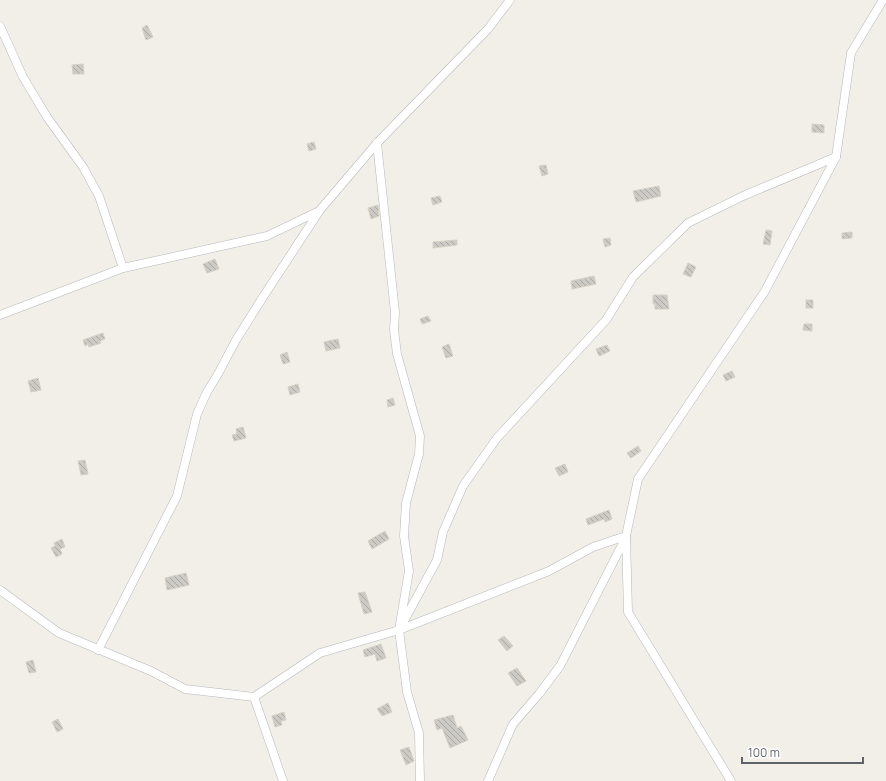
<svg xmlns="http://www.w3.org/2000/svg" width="886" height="781" font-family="Manrope,sans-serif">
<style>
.building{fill:url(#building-back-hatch);stroke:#d6d1c6}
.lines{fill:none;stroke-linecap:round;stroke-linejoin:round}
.minor-casing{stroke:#b5b8bc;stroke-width:9}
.minor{stroke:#fff;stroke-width:8}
</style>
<defs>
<pattern id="building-back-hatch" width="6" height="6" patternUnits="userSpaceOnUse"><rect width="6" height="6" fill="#cccac5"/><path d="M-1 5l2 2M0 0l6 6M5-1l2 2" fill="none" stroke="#a9a8a4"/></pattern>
</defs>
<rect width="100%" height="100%" fill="#f1efe8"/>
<g class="building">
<path d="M147 25 153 37 146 40 142 28Z"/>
<path d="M83 64 84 74H73L72 65Z"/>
<path d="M812 124 824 125V133L812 132Z"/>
<path d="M314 142 316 149 309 151 307 144Z"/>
<path d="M546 165 548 174 542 176 539 166Z"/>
<path d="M659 186 661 196 636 202 633 191Z"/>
<path d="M440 196 442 202 433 205 431 198Z"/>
<path d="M378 205 379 216 371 219 368 208Z"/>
<path d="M766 230 772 231 770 245 763 244Z"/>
<path d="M852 232V238L842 239V233Z"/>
<path d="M610 238 611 245 605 247 603 239Z"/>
<path d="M457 240V245L433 248V242Z"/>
<path d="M215 259 219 269 207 273 203 264Z"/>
<path d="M688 263 696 267 691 277 683 274Z"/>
<path d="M594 276 596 284 572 289 571 281Z"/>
<path d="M653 295H667L669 309H655V304H653Z"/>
<rect x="806" y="300" width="7" height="8"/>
<path d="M428 316 431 321 422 324 420 319Z"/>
<path d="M804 324H812V331L803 330Z"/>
<path d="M103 333 105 339 100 341 101 343 89 347 88 344 85 346 83 340Z"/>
<path d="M338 339 340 348 326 351 324 342Z"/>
<path d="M449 344 453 356 446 358 442 347Z"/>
<path d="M607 345 610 351 599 356 596 349Z"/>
<path d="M287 352 290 362 283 364 280 355Z"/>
<path d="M732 371 735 377 726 381 723 375Z"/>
<path d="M38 378 41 390 31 392 28 381Z"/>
<path d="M298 384 300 392 290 395 288 387Z"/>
<path d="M393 398 395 405 388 407 387 400Z"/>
<path d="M243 427 246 438 234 441 232 435 237 434 236 429Z"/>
<path d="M638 446 641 451 631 458 627 453Z"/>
<path d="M85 460 88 474 81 475 78 461Z"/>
<path d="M565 464 568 472 559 476 555 468Z"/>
<path d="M609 510 612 519 605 522 604 519 588 525 586 519Z"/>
<path d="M385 531 389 539 372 549 368 541Z"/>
<path d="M62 539 65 547 60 549 62 554 56 557 51 548 55 546 54 543Z"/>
<path d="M186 573 189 585 167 590 165 578Z"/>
<path d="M365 592 372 612 364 614 358 593Z"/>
<path d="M504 636 513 646 507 651 498 640Z"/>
<path d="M381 644 386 658 377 661 375 654 365 657 363 650Z"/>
<path d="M33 660 36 672 29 673 26 662Z"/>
<path d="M517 668 526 681 517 686 508 673Z"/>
<path d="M388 703 392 712 382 716 377 709Z"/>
<path d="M284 712 286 720 281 721 282 725 275 727 272 716Z"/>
<path d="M453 715 457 728 461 726 468 740 450 748 442 728 437 730 434 720Z"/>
<path d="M58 719 63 729 57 732 52 722Z"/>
<path d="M409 747 414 761 406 765 400 750Z"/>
</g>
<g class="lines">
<g class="minor-casing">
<g id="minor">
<path d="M0 26 23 77 47 117 83 167 99 196 123 268"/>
<path d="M377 143 395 312 394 330 397 354 420 436 419 454 406 503 404 536 409 571 399 630 407 692 419 733 420 781"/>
<path d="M0 315 123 268 267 236 319 211"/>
<path d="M0 590 59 633 151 671 185 689 254 697"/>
<path d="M399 630 437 560 443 532 463 486 497 438 606 320 633 277 688 223 743 196 836 157"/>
<path d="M98 650 177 496 197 414 207 392 218 374 236 340 263 297 320 210 377 143 488 29 510 0"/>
<path d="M283 781 254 697 320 653 399 630 549 571 593 547 626 536"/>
<path d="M488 781 513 724 539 694 560 666 626 537"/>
<path d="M731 781 628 612 626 536 638 479 765 291 836 157 851 53 883 0"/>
</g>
</g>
<use href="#minor" class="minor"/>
</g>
<path d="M742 757v6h121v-6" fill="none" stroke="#5f6368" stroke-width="2"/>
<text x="748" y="757" font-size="12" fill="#5f6368" stroke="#ffffff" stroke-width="3" paint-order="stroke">100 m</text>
</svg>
